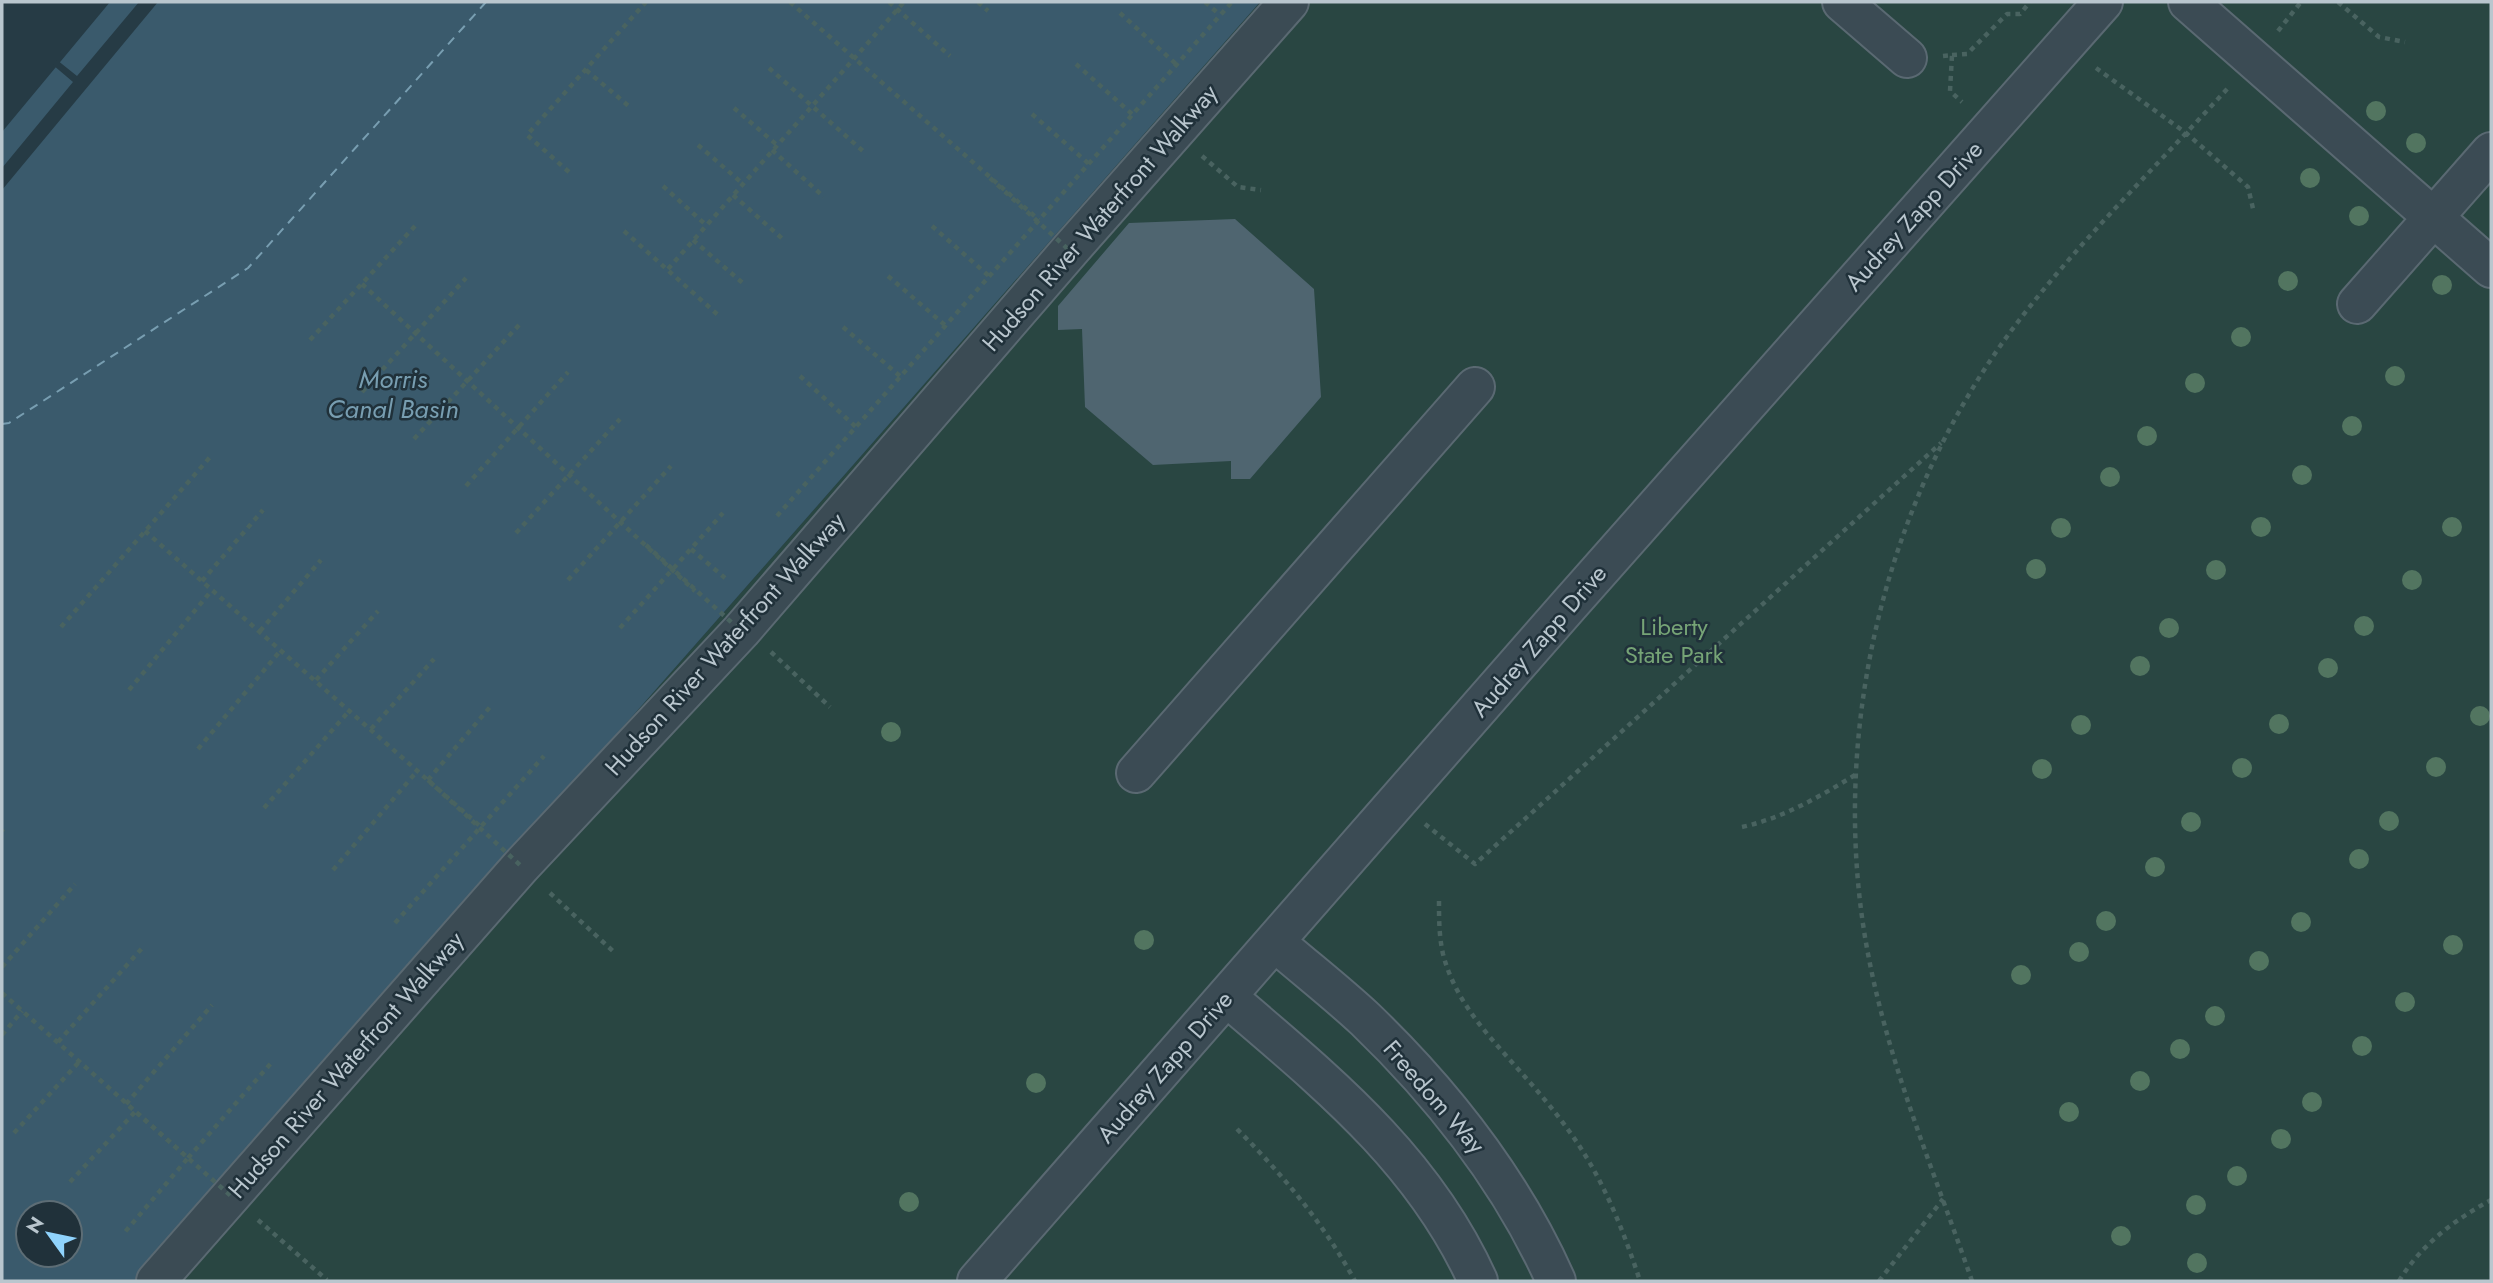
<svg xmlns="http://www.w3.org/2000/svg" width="2493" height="1283" viewBox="0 0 2493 1283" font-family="Jost,sans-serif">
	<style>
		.green { fill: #294642 }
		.water { fill: #3a5a6c; fill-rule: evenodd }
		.pier { fill: #263b45 }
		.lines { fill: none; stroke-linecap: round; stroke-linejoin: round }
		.ferry { stroke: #789eb1; stroke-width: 2; stroke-dasharray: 9 7; stroke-linecap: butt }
		.building { fill: #4f6570 }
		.minor-casing { stroke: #5a6972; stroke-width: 42 }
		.path { stroke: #496360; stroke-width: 4.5; stroke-dasharray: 5 5; stroke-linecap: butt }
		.minor { stroke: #3b4b54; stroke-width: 38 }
		.path-bridge { stroke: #496360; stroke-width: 4.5; stroke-dasharray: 5 5; stroke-linecap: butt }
		.tree { fill: #527560 }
		.labels { text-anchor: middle; stroke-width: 5; stroke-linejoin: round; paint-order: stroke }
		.street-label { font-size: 24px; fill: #b9c6ce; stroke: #20313a }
		.park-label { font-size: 24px; fill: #76a476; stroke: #20313a }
		.water-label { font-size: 26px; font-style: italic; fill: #789eb1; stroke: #20313a }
	</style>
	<rect width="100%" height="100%" fill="#263b45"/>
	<path class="green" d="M 1260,2 L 2491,2 L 2491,1281 L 136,1281 Z"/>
	<path class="water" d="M 110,2 L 1260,2 L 136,1281 L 2,1281 L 2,132 ZM 28,1213 L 70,1213 L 70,1255 L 28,1255 Z"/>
	<path class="pier" d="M 139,2 L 158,2 L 2,190 L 2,168 L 73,82 L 53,65 L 57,60 L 77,76 Z"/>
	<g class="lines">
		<path class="ferry" d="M 2,424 L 9,423 L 248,268 L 486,2"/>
	</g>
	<path class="building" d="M 1235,219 L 1314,289 L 1321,397 L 1250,479 L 1231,479 L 1231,461 L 1153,465 L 1085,407 L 1082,329 L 1058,330 L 1058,306 L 1129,223 Z"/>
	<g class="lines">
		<g class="minor-casing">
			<path id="minor" d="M 1842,2 L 1907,58
				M 2188,2 L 2491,268
				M 2357,304 L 2491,152
				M 1136,773 L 1475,387
				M 1275,942 C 1305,968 1336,992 1365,1019 C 1444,1095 1511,1180 1556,1281
				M 1227,997 C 1326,1082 1423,1159 1478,1281
				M 156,1281 L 521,866 L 741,631 L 1071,249 L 1289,2
				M 977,1281 L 1569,605 L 2103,2"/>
		</g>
		<path class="path" d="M 790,2 L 1039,220
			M 889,2 L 950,56
			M 978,2 L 988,11
			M 1205,2 L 1220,15
			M 2338,2 L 2379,37 L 2405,42
			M 1120,13 L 1177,65
			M 2278,31 L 2301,2
			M 1952,55 L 1967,54 L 2007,14 L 2020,14 L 2030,2
			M 1943,56 L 1952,55 L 1950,91 L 1962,102
			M 1076,64 L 1132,114
			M 769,68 L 864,152
			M 2096,68 L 2186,133 L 2248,187 L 2254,213
			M 586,70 L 631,108
			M 734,108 L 777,145
			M 1032,114 L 1089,164
			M 698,145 L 742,183
			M 772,150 L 824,197
			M 1202,156 L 1238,187 L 1261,190
			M 569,172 L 527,135 L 646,2
			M 663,186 L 706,225
			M 733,195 L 785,241
			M 932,226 L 990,277
			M 624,231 L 718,315
			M 693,240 L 745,285
			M 668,269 L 904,2
			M 888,276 L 946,326
			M 362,284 L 695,591
			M 843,327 L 901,377
			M 310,340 L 415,226
			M 800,376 L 856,427
			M 362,392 L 466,278
			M 414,439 L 519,325
			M 466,486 L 568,372
			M 777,516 L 1232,2
			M 145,531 L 481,827
			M 516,533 L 620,419
			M 691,549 L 725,578
			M 568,580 L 671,466
			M 202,581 L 263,510
			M 61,627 L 211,456
			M 620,628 L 723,513
			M 260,631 L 321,560
			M 771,652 L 830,707
			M 316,680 L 378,611
			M 129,690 L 212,590
			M 371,729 L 434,659
			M 198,749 L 281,650
			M 428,780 L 490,707
			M 264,808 L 350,710
			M 1425,824 L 1475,864 L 1941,443
			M 1742,827 C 1783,818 1819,797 1855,775
			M 2,831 L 3,829
			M 333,870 L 418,770
			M 550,893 L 615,953
			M 1439,901 C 1439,919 1439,936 1443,954 C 1455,1001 1487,1034 1518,1069 C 1536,1089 1554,1110 1569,1131 C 1602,1176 1623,1229 1640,1281
			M 395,923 L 544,756
			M 2,967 L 75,884
			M 2,993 L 188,1158 L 125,1232
			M 2,1035 L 22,1011
			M 58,1042 L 144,946
			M 126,1104 L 212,1005
			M 1237,1129 C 1283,1175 1324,1224 1355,1281
			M 14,1133 L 79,1062
			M 188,1158 L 272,1062
			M 70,1182 L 135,1112
			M 258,1220 L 327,1280
			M 1879,1281 L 1943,1199
			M 1972,1281 C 1936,1177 1892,1073 1870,964 C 1826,749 1880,508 2011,331 C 2076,244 2155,168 2228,88
			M 2399,1281 C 2421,1245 2454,1220 2491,1200"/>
		<use href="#minor" class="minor"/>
		<path class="path-bridge" d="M 990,178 L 1070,251
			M 646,545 L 741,631
			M 428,780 L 521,866
			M 129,1106 L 231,1196"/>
	</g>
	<g class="tree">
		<circle cx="2376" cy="111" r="10"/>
		<circle cx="2416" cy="143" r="10"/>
		<circle cx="2310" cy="178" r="10"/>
		<circle cx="2359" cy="216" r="10"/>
		<circle cx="2288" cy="281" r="10"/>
		<circle cx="2442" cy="285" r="10"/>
		<circle cx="2241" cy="337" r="10"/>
		<circle cx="2395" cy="376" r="10"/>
		<circle cx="2195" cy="383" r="10"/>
		<circle cx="2352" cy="426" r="10"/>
		<circle cx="2147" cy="436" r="10"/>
		<circle cx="2302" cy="475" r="10"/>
		<circle cx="2110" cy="477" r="10"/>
		<circle cx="2261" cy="527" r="10"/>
		<circle cx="2452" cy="527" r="10"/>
		<circle cx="2061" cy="528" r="10"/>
		<circle cx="2036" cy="569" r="10"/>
		<circle cx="2216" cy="570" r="10"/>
		<circle cx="2412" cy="580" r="10"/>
		<circle cx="2364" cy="626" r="10"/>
		<circle cx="2169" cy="628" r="10"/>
		<circle cx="2140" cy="666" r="10"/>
		<circle cx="2328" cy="668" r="10"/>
		<circle cx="2480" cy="716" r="10"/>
		<circle cx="2279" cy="724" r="10"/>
		<circle cx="2081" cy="725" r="10"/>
		<circle cx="891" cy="732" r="10"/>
		<circle cx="2436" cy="767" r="10"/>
		<circle cx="2242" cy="768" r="10"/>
		<circle cx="2042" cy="769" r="10"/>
		<circle cx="2389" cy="821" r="10"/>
		<circle cx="2191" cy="822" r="10"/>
		<circle cx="2359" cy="859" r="10"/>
		<circle cx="2155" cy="867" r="10"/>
		<circle cx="2106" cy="921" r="10"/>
		<circle cx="2301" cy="922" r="10"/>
		<circle cx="1144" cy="940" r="10"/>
		<circle cx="2453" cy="945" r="10"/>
		<circle cx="2079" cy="952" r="10"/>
		<circle cx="2259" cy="961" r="10"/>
		<circle cx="2021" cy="975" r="10"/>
		<circle cx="2405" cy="1002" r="10"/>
		<circle cx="2215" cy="1016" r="10"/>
		<circle cx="2362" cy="1046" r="10"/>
		<circle cx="2180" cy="1049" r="10"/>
		<circle cx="2140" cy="1081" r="10"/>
		<circle cx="1036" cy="1083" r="10"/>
		<circle cx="2312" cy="1102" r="10"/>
		<circle cx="2069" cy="1112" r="10"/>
		<circle cx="2281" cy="1139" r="10"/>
		<circle cx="2237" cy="1176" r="10"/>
		<circle cx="909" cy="1202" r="10"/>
		<circle cx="2196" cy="1205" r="10"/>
		<circle cx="2121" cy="1236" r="10"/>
		<circle cx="2197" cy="1263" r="10"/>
	</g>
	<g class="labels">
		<g class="street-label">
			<text transform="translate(1914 216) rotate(-48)" y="8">Audrey Zapp Drive</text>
			<text transform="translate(1100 218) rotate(-49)" y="8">Hudson River Waterfront Walkway</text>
			<text transform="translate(1539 641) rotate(-49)" y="8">Audrey Zapp Drive</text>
			<text transform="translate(725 644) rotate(-48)" y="8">Hudson River Waterfront Walkway</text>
			<text transform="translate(346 1065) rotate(-49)" y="8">Hudson River Waterfront Walkway</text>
			<text transform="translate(1165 1067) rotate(-49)" y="8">Audrey Zapp Drive</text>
			<text transform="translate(1434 1097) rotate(49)" y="8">Freedom Way</text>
		</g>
		<g class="park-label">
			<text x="1674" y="635">Liberty<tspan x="1674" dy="28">State Park</tspan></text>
		</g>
		<g class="water-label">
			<text x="393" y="388">Morris<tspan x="393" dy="30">Canal Basin</tspan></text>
		</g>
	</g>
	<rect width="2493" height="1283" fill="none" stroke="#b9c6ce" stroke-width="7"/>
	<g transform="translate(49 1234) rotate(303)"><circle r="33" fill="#20313a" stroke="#5d6d75" stroke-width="2"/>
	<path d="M0-5L12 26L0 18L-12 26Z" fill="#8fd3fc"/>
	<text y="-10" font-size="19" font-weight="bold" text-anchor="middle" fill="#b9c6ce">N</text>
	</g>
</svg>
